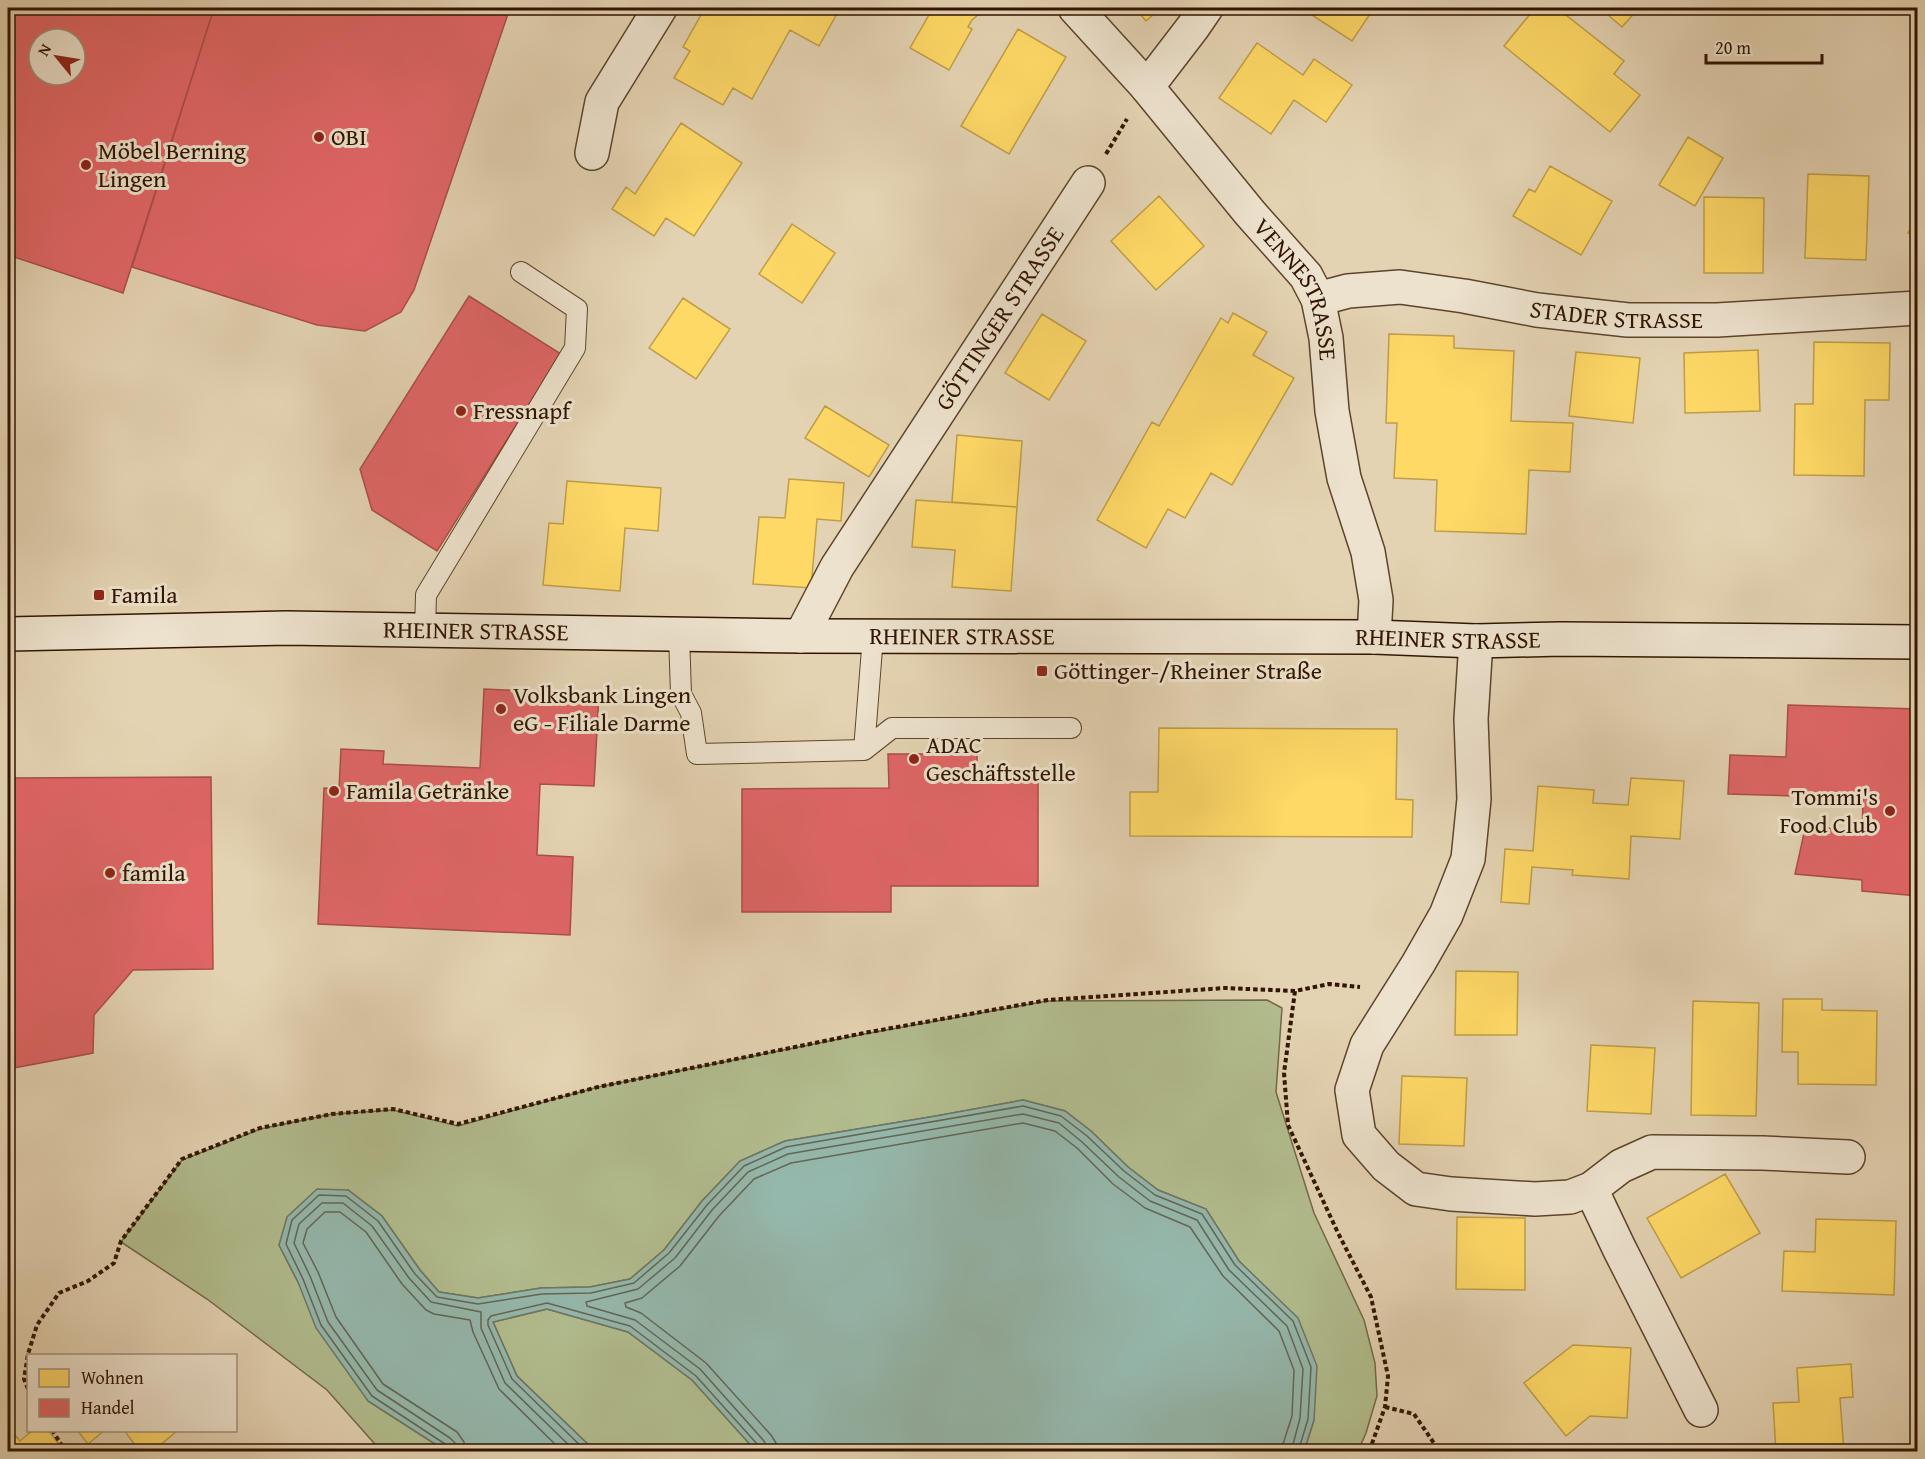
<svg xmlns="http://www.w3.org/2000/svg" width="1925" height="1459" viewBox="0 0 1925 1459" font-family="'Gentium Book Plus',serif">
	<style>
		.green { fill: #b2bd8e; stroke: #726947; stroke-width: 1.5 }
		.water { fill: #95b8ac; stroke: #6d7767; stroke-width: 1.5 }
		.homes { fill: #ffd966; stroke: #c19e47; stroke-width: 1.5 }
		.shops { fill: #e06666; stroke: #ac4e47; stroke-width: 1.5; fill-rule: evenodd }
		.lines { fill: none; stroke-linecap: round; stroke-linejoin: round }
		.shore { stroke: #636656; stroke-width: 1.5 }
		.lane-casing { stroke: #5e442c; stroke-width: 22 }
		.street-casing { stroke: #5e442c; stroke-width: 36 }
		.secondary-casing { stroke: #311500; stroke-width: 36 }
		.path { stroke: #311500; stroke-width: 4; stroke-dasharray: 4.5 3; stroke-linecap: butt }
		.lane { stroke: #ede2cd; stroke-width: 20 }
		.street { stroke: #ede2cd; stroke-width: 33 }
		.secondary { stroke: #ede2cd; stroke-width: 33 }
		.poi-dot { fill: #8f2418; stroke: #ede2cd; stroke-width: 2 }
		.labels { text-anchor: middle; stroke-width: 6; stroke-linejoin: round; paint-order: stroke }
		.poi-label { font-size: 24px; fill: #311500; stroke: #ede2cd; text-anchor: start }
		.street-label { font-size: 24px; fill: #311500; stroke: #ede2cd }
	</style>
	<rect width="100%" height="100%" fill="#e4d3b2"/>
	<filter id="stains"><feTurbulence type="fractalNoise" baseFrequency=".00333" numOctaves="4"/><feColorMatrix values="0 0 0 0 .2 0 0 0 0 .09 0 0 0 0 .02 0 0 0 .5 -.17"/></filter>
	<radialGradient id="worn" r=".72"><stop offset=".6" stop-color="#630" stop-opacity="0"/><stop offset="1" stop-color="#630" stop-opacity=".3"/></radialGradient>
	<path class="green" d="M 1267,1000 L 1282,1008 L 1276,1092 L 1314,1213 L 1364,1320 L 1375,1363 L 1377,1396 L 1366,1433 L 1358,1451 L 1304,1451 L 1314,1420 L 1266,1288 L 1239,1261 L 1206,1209 L 1158,1190 L 1128,1167 L 1091,1131 L 1065,1111 L 1023,1100 L 936,1116 L 785,1141 L 740,1161 L 702,1201 L 664,1250 L 630,1279 L 590,1287 L 541,1288 L 478,1298 L 439,1292 L 420,1270 L 382,1216 L 348,1190 L 279,1245 L 298,1282 L 368,1401 L 446,1451 L 381,1451 L 327,1390 L 207,1299 L 121,1242 L 182,1160 L 260,1129 L 332,1114 L 393,1110 L 458,1126 L 598,1087 L 864,1034 L 1047,1001 Z
		M 547,1309 L 628,1332 L 692,1380 L 756,1451 L 595,1451 L 517,1376 L 493,1322 Z"/>
	<path class="water" d="M 1023,1100 L 1065,1111 L 1091,1131 L 1128,1167 L 1158,1190 L 1206,1209 L 1239,1261 L 1298,1318 L 1317,1366 L 1314,1420 L 1304,1451 L 756,1451 L 692,1380 L 628,1332 L 547,1309 L 493,1322 L 517,1376 L 595,1451 L 446,1451 L 368,1401 L 316,1328 L 298,1282 L 279,1245 L 287,1217 L 317,1189 L 348,1190 L 382,1216 L 420,1270 L 439,1292 L 478,1298 L 541,1288 L 590,1287 L 630,1279 L 664,1250 L 702,1201 L 740,1161 L 785,1141 L 936,1116 Z"/>
	<path class="homes" d="M 705,8 L 840,8 L 819,46 L 790,30 L 752,99 L 733,88 L 723,105 L 674,78 L 690,51 L 683,47 Z
		M 933,8 L 986,8 L 972,20 L 968,27 L 972,29 L 949,70 L 910,48 Z
		M 1135,8 L 1161,8 L 1146,21 Z
		M 1301,8 L 1374,8 L 1352,41 Z
		M 1535,8 L 1557,8 L 1624,61 L 1614,74 L 1640,95 L 1610,132 L 1504,46 Z
		M 1600,8 L 1639,8 L 1622,27 Z
		M 1018,29 L 1066,57 L 1009,154 L 961,126 Z
		M 1257,43 L 1303,75 L 1314,59 L 1352,85 L 1326,122 L 1294,100 L 1271,134 L 1219,98 Z
		M 681,123 L 742,163 L 694,236 L 666,218 L 654,236 L 612,209 L 626,187 L 635,194 Z
		M 1688,137 L 1723,158 L 1695,206 L 1659,185 Z
		M 1550,166 L 1612,201 L 1581,255 L 1513,216 L 1529,189 L 1535,192 Z
		M 1808,174 L 1869,176 L 1866,260 L 1805,258 Z
		M 1159,196 L 1204,246 L 1156,290 L 1111,241 Z
		M 1704,197 L 1764,198 L 1763,273 L 1704,273 Z
		M 1918,213 L 1918,237 L 1908,233 Z
		M 792,224 L 835,253 L 802,303 L 759,274 Z
		M 683,298 L 730,329 L 696,379 L 649,348 Z
		M 1233,313 L 1267,332 L 1253,355 L 1294,378 L 1232,485 L 1211,473 L 1185,518 L 1168,509 L 1146,548 L 1097,520 L 1152,422 L 1159,426 L 1221,318 L 1228,323 Z
		M 1042,314 L 1086,341 L 1049,400 L 1005,373 Z
		M 1389,334 L 1454,336 L 1454,348 L 1514,351 L 1511,421 L 1573,423 L 1570,472 L 1529,470 L 1526,534 L 1435,531 L 1437,480 L 1394,478 L 1397,423 L 1386,423 Z
		M 1814,342 L 1890,343 L 1889,400 L 1865,400 L 1864,476 L 1794,475 L 1795,404 L 1813,404 Z
		M 1758,350 L 1760,411 L 1685,413 L 1684,353 Z
		M 1576,352 L 1640,358 L 1633,423 L 1569,416 Z
		M 825,406 L 889,445 L 869,477 L 805,438 Z
		M 957,435 L 1022,441 L 1017,507 L 952,502 Z
		M 789,479 L 844,483 L 841,521 L 817,519 L 811,588 L 753,584 L 759,517 L 785,518 Z
		M 567,481 L 661,488 L 658,531 L 625,528 L 620,591 L 543,585 L 549,523 L 563,524 Z
		M 916,500 L 1017,507 L 1011,591 L 952,587 L 955,550 L 912,547 Z
		M 1159,728 L 1397,729 L 1396,799 L 1413,800 L 1412,837 L 1130,836 L 1130,792 L 1158,792 Z
		M 1631,778 L 1684,781 L 1680,839 L 1631,836 L 1629,879 L 1572,875 L 1573,870 L 1532,867 L 1529,904 L 1501,902 L 1505,849 L 1533,851 L 1538,786 L 1594,790 L 1593,803 L 1628,805 Z
		M 1456,971 L 1518,972 L 1517,1035 L 1455,1035 Z
		M 1783,999 L 1822,999 L 1822,1010 L 1877,1011 L 1876,1085 L 1798,1084 L 1798,1052 L 1782,1052 Z
		M 1693,1001 L 1759,1003 L 1756,1116 L 1691,1115 Z
		M 1591,1045 L 1655,1048 L 1651,1114 L 1587,1111 Z
		M 1402,1076 L 1467,1078 L 1464,1146 L 1399,1144 Z
		M 1725,1174 L 1760,1233 L 1681,1278 L 1647,1218 Z
		M 1457,1217 L 1525,1218 L 1525,1290 L 1456,1289 Z
		M 1816,1219 L 1896,1221 L 1894,1295 L 1782,1291 L 1784,1251 L 1815,1252 Z
		M 1573,1345 L 1631,1348 L 1627,1418 L 1590,1416 L 1566,1436 L 1524,1383 Z
		M 1851,1364 L 1853,1397 L 1840,1398 L 1844,1452 L 1776,1452 L 1773,1403 L 1799,1402 L 1797,1368 Z
		M 33,1430 L 48,1430 L 65,1452 L 8,1452 L 8,1443 L 16,1436 L 20,1441 Z
		M 77,1430 L 105,1430 L 88,1444 Z
		M 124,1430 L 178,1430 L 152,1452 L 140,1452 Z"/>
	<path class="shops" d="M 8,8 L 214,8 L 123,293 L 8,255 ZM 39,39 L 75,39 L 75,75 L 39,75 Z
		M 214,8 L 510,8 L 414,290 L 401,312 L 365,331 L 317,325 L 132,267 Z
		M 469,296 L 561,354 L 437,551 L 372,510 L 360,469 Z
		M 484,689 L 599,694 L 594,786 L 540,784 L 537,855 L 573,857 L 570,935 L 318,924 L 324,788 L 339,789 L 341,749 L 384,751 L 383,764 L 480,768 Z
		M 1788,705 L 1918,709 L 1918,896 L 1862,891 L 1862,880 L 1795,874 L 1806,824 L 1862,834 L 1863,798 L 1728,794 L 1730,755 L 1786,757 Z
		M 888,754 L 977,754 L 977,781 L 1038,781 L 1038,886 L 891,886 L 891,912 L 742,912 L 742,789 L 889,788 Z
		M 211,777 L 213,969 L 133,970 L 94,1015 L 93,1053 L 8,1069 L 8,778 Z"/>
	<g class="lines">
		<path class="shore" d="M 448,1452 L 445,1444 L 372,1396 L 321,1325 L 303,1279 L 286,1244 L 292,1220 L 319,1195 L 346,1196 L 378,1221 L 415,1274 L 437,1297 L 478,1304 L 542,1294 L 591,1293 L 634,1283 L 669,1253 L 707,1205 L 744,1166 L 786,1147 L 1023,1106 L 1061,1116 L 1087,1136 L 1124,1171 L 1155,1195 L 1202,1214 L 1235,1265 L 1293,1321 L 1311,1367 L 1308,1419 L 1298,1452
			M 456,1452 L 455,1443 L 450,1438 L 377,1390 L 328,1322 L 310,1276 L 294,1243 L 299,1224 L 322,1203 L 343,1203 L 372,1226 L 409,1278 L 431,1302 L 481,1312 L 481,1328 L 505,1383 L 576,1452
			M 465,1452 L 464,1442 L 457,1432 L 383,1384 L 336,1317 L 318,1272 L 303,1243 L 307,1229 L 325,1212 L 340,1212 L 366,1232 L 402,1284 L 426,1310 L 434,1314 L 470,1320 L 473,1332 L 499,1389 L 563,1452
			M 587,1452 L 512,1379 L 488,1325 L 488,1320 L 491,1316 L 547,1303 L 630,1326 L 696,1376 L 758,1445 L 760,1452
			M 768,1452 L 764,1441 L 700,1369 L 635,1320 L 587,1306 L 586,1302 L 638,1289 L 675,1258 L 712,1210 L 748,1172 L 788,1154 L 1023,1114 L 1059,1123 L 1082,1142 L 1119,1177 L 1150,1201 L 1197,1220 L 1229,1270 L 1287,1326 L 1303,1369 L 1300,1418 L 1291,1452
			M 777,1452 L 776,1443 L 771,1435 L 706,1363 L 641,1313 L 626,1307 L 625,1303 L 642,1298 L 680,1266 L 719,1216 L 754,1179 L 791,1163 L 1023,1123 L 1055,1131 L 1077,1148 L 1113,1184 L 1145,1208 L 1190,1227 L 1223,1276 L 1279,1331 L 1294,1370 L 1292,1416 L 1283,1444 L 1282,1452"/>
		<g class="lane-casing">
			<path id="lane" d="M 425,631 L 426,595 L 575,348 L 577,309 L 521,272
				M 679,634 L 681,694 L 691,713 L 697,754 L 864,750 L 892,728 L 1071,728
				M 864,750 L 873,636"/>
		</g>
		<g class="street-casing">
			<g id="street">
				<path id="s1" d="M 1075,8 L 1147,87 L 1250,213 L 1306,276 L 1318,299 L 1326,338 L 1332,411 L 1344,478 L 1368,552 L 1376,600 L 1374,637"/>
				<path d="M 1147,87 L 1193,27 L 1206,8"/>
				<path d="M 592,153 L 602,102 L 660,8"/>
				<path id="s2" d="M 1318,299 L 1348,291 L 1400,287 L 1464,296 L 1537,310 L 1628,320 L 1717,320 L 1918,308"/>
				<path id="s3" d="M 801,636 L 837,567 L 1088,183"/>
				<path d="M 1476,641 L 1471,719 L 1474,799 L 1468,859 L 1446,915 L 1418,964 L 1367,1045 L 1352,1090 L 1359,1135 L 1386,1166 L 1416,1189 L 1451,1194 L 1535,1199 L 1570,1197 L 1591,1189 L 1621,1166 L 1652,1152 L 1762,1153 L 1848,1157"/>
				<path d="M 1591,1189 L 1619,1248 L 1701,1410"/>
			</g>
		</g>
		<g class="secondary-casing">
			<g id="secondary">
				<path id="s4" d="M 8,634 L 286,628 L 801,636 L 1374,637 L 1476,641 L 1561,639 L 1918,642"/>
			</g>
		</g>
		<path class="path" d="M 1106,154 L 1127,119
			M 1295,991 L 1284,1073 L 1288,1125 L 1338,1233 L 1371,1297 L 1388,1376 L 1385,1407 L 1369,1452
			M 28,1389 L 24,1379 L 28,1354 L 37,1325 L 59,1293 L 88,1281 L 114,1263 L 121,1241 L 182,1159 L 260,1128 L 332,1114 L 393,1109 L 458,1124 L 598,1087 L 864,1033 L 1048,1000 L 1225,988 L 1295,991 L 1329,984 L 1360,987
			M 1385,1407 L 1414,1414 L 1440,1452
			M 52,1430 L 66,1452"/>
		<use href="#lane" class="lane"/>
		<use href="#street" class="street"/>
		<use href="#secondary" class="secondary"/>
	</g>
	<g class="poi-dot">
		<circle cx="319" cy="137" r="6"/>
		<circle cx="86" cy="165" r="6"/>
		<circle cx="461" cy="411" r="6"/>
		<rect x="93" y="589" width="12" height="12" rx="3"/>
		<rect x="1036" y="665" width="12" height="12" rx="3"/>
		<circle cx="501" cy="709" r="6"/>
		<circle cx="914" cy="759" r="6"/>
		<circle cx="334" cy="791" r="6"/>
		<circle cx="1890" cy="811" r="6"/>
		<circle cx="110" cy="873" r="6"/>
	</g>
	<g class="labels">
		<g class="poi-label">
			<text x="331" y="145">OBI</text>
			<text x="98" y="159">Möbel Berning<tspan x="98" dy="28">Lingen</tspan></text>
			<text x="473" y="419">Fressnapf</text>
			<text x="111" y="603">Famila</text>
			<text x="1054" y="679">Göttinger-/Rheiner Straße</text>
			<text x="513" y="703">Volksbank Lingen<tspan x="513" dy="28">eG - Filiale Darme</tspan></text>
			<text x="926" y="753">ADAC<tspan x="926" dy="28">Geschäftsstelle</tspan></text>
			<text x="346" y="799">Famila Getränke</text>
			<text x="1878" y="805" text-anchor="end">Tommi's<tspan x="1878" dy="28">Food Club</tspan></text>
			<text x="122" y="881">famila</text>
		</g>
		<g class="street-label">
			<text dy="8" stroke="none"><textPath href="#s1" startOffset="362">VENNESTRASSE</textPath></text>
			<text dy="8" stroke="none"><textPath href="#s2" startOffset="302">STADER STRASSE</textPath></text>
			<text dy="8" stroke="none"><textPath href="#s3" startOffset="375">GÖTTINGER STRASSE</textPath></text>
			<text dy="8" stroke="none"><textPath href="#s4" startOffset="468">RHEINER STRASSE</textPath></text>
			<text dy="8" stroke="none"><textPath href="#s4" startOffset="954">RHEINER STRASSE</textPath></text>
			<text dy="8" stroke="none"><textPath href="#s4" startOffset="1440">RHEINER STRASSE</textPath></text>
		</g>
	</g>
	<rect width="1925" height="1459" fill="none" stroke="#e4d3b2" stroke-width="30"/>
	<rect x="9" y="9" width="1907" height="1441" fill="none" stroke="#311500" stroke-width="3"/>
	<rect x="15" y="15" width="1895" height="1429" fill="none" stroke="#311500" stroke-width="1.5"/>
	<rect x="27" y="1354" width="210" height="78" fill="#ede2cd" stroke="#a2907b" stroke-width="1.5"/>
	<rect x="39" y="1369" width="30" height="18" fill="#ffd966" stroke="#a2907b" stroke-width="1.5"/>
	<text x="81" y="1384" font-size="18" fill="#311500">Wohnen</text>
	<rect x="39" y="1399" width="30" height="18" fill="#e06666" stroke="#a2907b" stroke-width="1.5"/>
	<text x="81" y="1414" font-size="18" fill="#311500">Handel</text>
	<g transform="translate(57 57) rotate(300)"><circle r="28" fill="#ede2cd" stroke="#a2907b" stroke-width="1.5"/>
	<path d="M0-4.5L10 22L0 15L-10 22Z" fill="#8f2418"/>
	<text y="-9" font-size="16" font-weight="bold" text-anchor="middle" fill="#311500">N</text>
	</g>
	<path d="M1706 54v9h116v-9" fill="none" stroke="#311500" stroke-width="3"/>
	<text x="1715" y="54" font-size="18" fill="#311500" stroke="#ede2cd" stroke-width="4.5" paint-order="stroke">20 m</text>
	<rect width="100%" height="100%" filter="url(#stains)"/>
	<rect width="100%" height="100%" fill="url(#worn)"/>
</svg>
